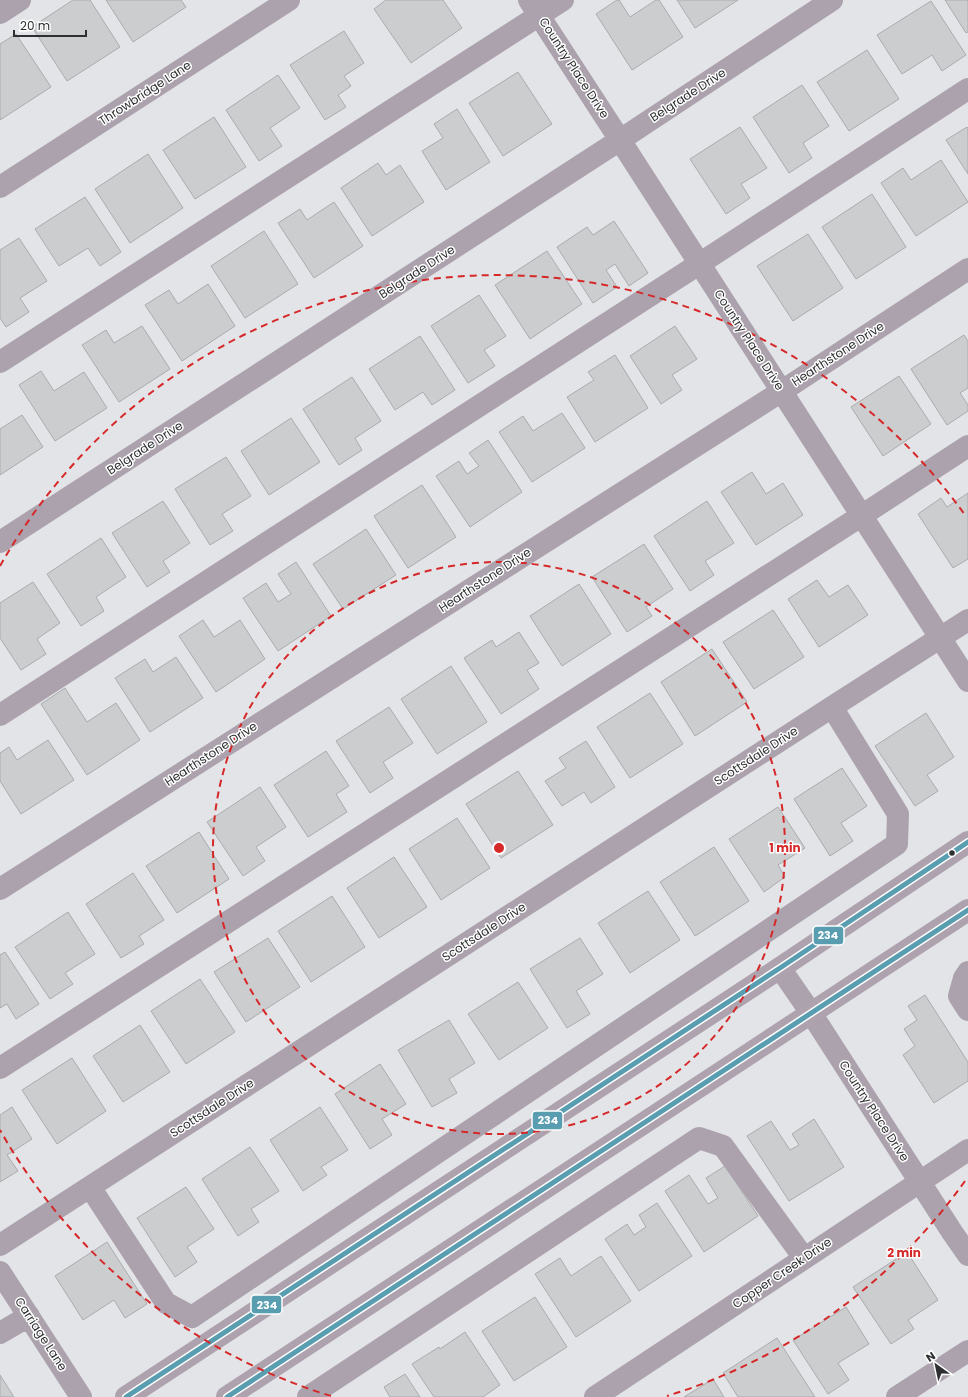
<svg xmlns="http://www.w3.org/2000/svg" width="968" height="1397" viewBox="0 0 968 1397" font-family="Poppins,sans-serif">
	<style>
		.building { fill: #cccdcf; stroke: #aaabad }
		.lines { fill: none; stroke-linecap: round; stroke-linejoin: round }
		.minor { stroke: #aca2ad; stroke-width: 22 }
		.major { stroke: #ada2ae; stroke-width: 22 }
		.bus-1-casing { stroke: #fff; stroke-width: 8 }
		.bus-1 { stroke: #599db0; stroke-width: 5 }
		.ring { fill: none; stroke: #d62828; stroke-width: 2; stroke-dasharray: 7 5 }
		.bus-dot { fill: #2e2f31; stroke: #fff; stroke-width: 1.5 }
		.labels { text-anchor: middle; stroke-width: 3; stroke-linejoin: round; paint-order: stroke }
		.street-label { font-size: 12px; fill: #2e2f31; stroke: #fff }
		.centre { fill: #d62828; stroke: #fff; stroke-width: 2 }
		.ring-label { font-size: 12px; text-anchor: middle; font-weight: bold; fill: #d62828; stroke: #fff; stroke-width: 3; stroke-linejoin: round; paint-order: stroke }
		.line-badge { stroke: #fff; stroke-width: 1.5 }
		.badge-label { font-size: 11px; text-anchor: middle; font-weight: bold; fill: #fff }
	</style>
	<rect width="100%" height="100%" fill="#e3e4e7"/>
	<path class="building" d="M 73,0 L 90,0 L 120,47 L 67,81 L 32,27 Z
		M 106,0 L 181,0 L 186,7 L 133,42 Z
		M 386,0 L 443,0 L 462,28 L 411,63 L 374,9 Z
		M 617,0 L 619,0 L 630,17 L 656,0 L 659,0 L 683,37 L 632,70 L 596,14 Z
		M 677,0 L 738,0 L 695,28 Z
		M 945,0 L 968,0 L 968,32 L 966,33 Z
		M 931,1 L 966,55 L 942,71 L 932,55 L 902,74 L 877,35 Z
		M 344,31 L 364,63 L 344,76 L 351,86 L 338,95 L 346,107 L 325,120 L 290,65 Z
		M 16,34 L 51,87 L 0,120 L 0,44 Z
		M 867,50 L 899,99 L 849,131 L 817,82 Z
		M 518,72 L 552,124 L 503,156 L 469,103 Z
		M 278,75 L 300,108 L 270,128 L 282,146 L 259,161 L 226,110 Z
		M 802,85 L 829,126 L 803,143 L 812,158 L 789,173 L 753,117 Z
		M 457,109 L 490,162 L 446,190 L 422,151 L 443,138 L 434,124 Z
		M 214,117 L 246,167 L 195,199 L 163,150 Z
		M 740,127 L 767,168 L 741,184 L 750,198 L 726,214 L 690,159 Z
		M 967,127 L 968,128 L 968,174 L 946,140 Z
		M 148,154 L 183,208 L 130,243 L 95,189 Z
		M 941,160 L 968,202 L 916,236 L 881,183 L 903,168 L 911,180 Z
		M 378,163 L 386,175 L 400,165 L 424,202 L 372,236 L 341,188 Z
		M 872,194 L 906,247 L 856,279 L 822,227 Z
		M 85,197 L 121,252 L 100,266 L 88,248 L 59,266 L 35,229 Z
		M 334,202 L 363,246 L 314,278 L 278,223 L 300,209 L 307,220 Z
		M 614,221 L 648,273 L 629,286 L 615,264 L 606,270 L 617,287 L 593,303 L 557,247 L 587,227 L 593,235 Z
		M 264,231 L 298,284 L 245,318 L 211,266 Z
		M 808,234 L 843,288 L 793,321 L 757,266 Z
		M 19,238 L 47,281 L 20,298 L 29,312 L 6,327 L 0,318 L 0,250 Z
		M 547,251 L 582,304 L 530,339 L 495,285 Z
		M 208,284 L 235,326 L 182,361 L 145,305 L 169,290 L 178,304 Z
		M 479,295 L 506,336 L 484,350 L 495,366 L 468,383 L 431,326 Z
		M 142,326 L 170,369 L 119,402 L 82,345 L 106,330 L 114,343 Z
		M 675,326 L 697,359 L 672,375 L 682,390 L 661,404 L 630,356 Z
		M 964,335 L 968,341 L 968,388 L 960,393 L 968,405 L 968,411 L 947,425 L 911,369 Z
		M 420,336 L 455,390 L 432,405 L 423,392 L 395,410 L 369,369 Z
		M 615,355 L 648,408 L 595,442 L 567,397 L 594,380 L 588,372 Z
		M 41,371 L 54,391 L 84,372 L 107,408 L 55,441 L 19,385 Z
		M 899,376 L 931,424 L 883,456 L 851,407 Z
		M 352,377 L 381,421 L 355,438 L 362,450 L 339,465 L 303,409 Z
		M 562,413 L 585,448 L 532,482 L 499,432 L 523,416 L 533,431 Z
		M 22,415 L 43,447 L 0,475 L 0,429 Z
		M 291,418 L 320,462 L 269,495 L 241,451 Z
		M 488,440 L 522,492 L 470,527 L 436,476 L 459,461 L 467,474 L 479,466 L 469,453 Z
		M 226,457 L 251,496 L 222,514 L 233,531 L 210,545 L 175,489 Z
		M 752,472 L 766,494 L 783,483 L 803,515 L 756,545 L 721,492 Z
		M 422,485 L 456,537 L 408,568 L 374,516 Z
		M 968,493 L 968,559 L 953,568 L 918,514 L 941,498 L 947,507 Z
		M 163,501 L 190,543 L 163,561 L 170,572 L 147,587 L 112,533 Z
		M 707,501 L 734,543 L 705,561 L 714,575 L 690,591 L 654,536 Z
		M 366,529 L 396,575 L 343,609 L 313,564 Z
		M 101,538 L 126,577 L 96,597 L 104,611 L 81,626 L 47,574 Z
		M 644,544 L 673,589 L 646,607 L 652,616 L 627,632 L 592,577 Z
		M 296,562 L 331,616 L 278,651 L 243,598 L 266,583 L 278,602 L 291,594 L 278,574 Z
		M 817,580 L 829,597 L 848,585 L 868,615 L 819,647 L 788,599 Z
		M 33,582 L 60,623 L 37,639 L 46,654 L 21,670 L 0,638 L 0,603 Z
		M 579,584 L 611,634 L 562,666 L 530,616 Z
		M 773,610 L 804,657 L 754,689 L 723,642 Z
		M 203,620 L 214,637 L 240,620 L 265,659 L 216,692 L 179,636 Z
		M 519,632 L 539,663 L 527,670 L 539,689 L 501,714 L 464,658 L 492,640 L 496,647 Z
		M 712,649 L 747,702 L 695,736 L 661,682 Z
		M 176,657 L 203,698 L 150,732 L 115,678 L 145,659 L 153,672 Z
		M 451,666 L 487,722 L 437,754 L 401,699 Z
		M 65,688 L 87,722 L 116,703 L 140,740 L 87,775 L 41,704 Z
		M 650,693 L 683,744 L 630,778 L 597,727 Z
		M 389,707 L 413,743 L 383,762 L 393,778 L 370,793 L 336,741 Z
		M 926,713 L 954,757 L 927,775 L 938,791 L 915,806 L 875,746 Z
		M 48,740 L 74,780 L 21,814 L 0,781 L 0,753 L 9,747 L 17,760 Z
		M 586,741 L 615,787 L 591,803 L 584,792 L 562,806 L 545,781 L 566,768 L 559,758 Z
		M 326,751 L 349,786 L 336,794 L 347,812 L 308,837 L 274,785 Z
		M 842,768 L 867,806 L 841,823 L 853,841 L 830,856 L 794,799 Z
		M 518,771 L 553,825 L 501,858 L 466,804 Z
		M 260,787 L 286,827 L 256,847 L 265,861 L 243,876 L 207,822 Z
		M 778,807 L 805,848 L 778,865 L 785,877 L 764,892 L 729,839 Z
		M 457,818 L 490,868 L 441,900 L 409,849 Z
		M 199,832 L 229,879 L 177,913 L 146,866 Z
		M 714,847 L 749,901 L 695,936 L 660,882 Z
		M 394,857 L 427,907 L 379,938 L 347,888 Z
		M 133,873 L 164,920 L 139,936 L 144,944 L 121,958 L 86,904 Z
		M 648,891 L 680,940 L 630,973 L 598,923 Z
		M 332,896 L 365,947 L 311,982 L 278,931 Z
		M 68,912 L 95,954 L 65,973 L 73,984 L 50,999 L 15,947 Z
		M 268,938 L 300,987 L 246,1022 L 214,972 Z
		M 580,938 L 603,974 L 576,991 L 590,1014 L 567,1028 L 530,969 Z
		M 5,952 L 39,1004 L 16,1019 L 7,1004 L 0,1008 L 0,955 Z
		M 200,979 L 235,1032 L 186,1064 L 151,1011 Z
		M 518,982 L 548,1028 L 499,1060 L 468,1014 Z
		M 925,995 L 968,1062 L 968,1081 L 934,1103 L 903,1055 L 915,1046 L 904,1029 L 917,1020 L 908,1006 Z
		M 449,1020 L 475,1063 L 449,1079 L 457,1093 L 432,1107 L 398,1050 Z
		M 140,1025 L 170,1072 L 123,1102 L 93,1056 Z
		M 72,1058 L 106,1111 L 57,1144 L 22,1090 Z
		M 380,1064 L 406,1104 L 382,1119 L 392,1135 L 370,1149 L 335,1094 Z
		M 12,1107 L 32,1139 L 7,1155 L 18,1171 L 0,1182 L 0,1115 Z
		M 320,1107 L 348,1150 L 321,1167 L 327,1175 L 303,1191 L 270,1140 Z
		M 814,1119 L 844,1167 L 789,1201 L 747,1136 L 771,1121 L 790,1150 L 799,1145 L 792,1134 Z
		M 250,1147 L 279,1191 L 251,1209 L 259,1222 L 238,1236 L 202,1179 Z
		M 725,1166 L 758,1216 L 704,1252 L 665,1191 L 689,1175 L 708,1204 L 718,1198 L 706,1178 Z
		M 186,1187 L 214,1229 L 187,1247 L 197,1262 L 175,1277 L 137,1218 Z
		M 657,1203 L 692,1256 L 639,1291 L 605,1239 L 627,1224 L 634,1235 L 646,1227 L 639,1215 Z
		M 107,1242 L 147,1304 L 125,1318 L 114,1300 L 83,1320 L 55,1276 Z
		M 907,1252 L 938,1300 L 908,1320 L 914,1329 L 891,1344 L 853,1287 Z
		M 601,1256 L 631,1301 L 576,1337 L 535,1274 L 560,1258 L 571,1276 Z
		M 535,1297 L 567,1347 L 514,1381 L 482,1331 Z
		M 846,1307 L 869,1344 L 838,1363 L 849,1380 L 828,1394 L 793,1340 Z
		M 465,1332 L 500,1385 L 483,1397 L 434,1397 L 412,1364 L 439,1347 L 440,1349 Z
		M 777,1338 L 815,1397 L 738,1397 L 723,1373 Z
		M 405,1374 L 420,1397 L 390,1397 L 384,1387 Z
		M 0,1375 L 14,1397 L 0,1397 Z
		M 713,1379 L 724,1397 L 684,1397 Z"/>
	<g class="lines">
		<path class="minor" d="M 529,0 L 620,140 L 968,681
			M 0,13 L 20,0
			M 0,187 L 289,0
			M 0,362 L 563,0
			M 0,542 L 620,140 L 832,0
			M 0,715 L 699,264 L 968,89
			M 0,889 L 782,391 L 968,269
			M 780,968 L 811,1013 L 952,1232 L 968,1255
			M 968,972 L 964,978 L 959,996 L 968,1010
			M 0,1068 L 861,516 L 968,446
			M 90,1187 L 166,1303 L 192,1317 L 897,844 L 898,814 L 832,707
			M 0,1245 L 832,707 L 968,620
			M 0,1272 L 81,1397
			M 0,1333 L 29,1316
			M 308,1397 L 699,1138 L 723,1146 L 804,1258
			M 595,1397 L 968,1150
			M 897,1397 L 968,1351"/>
		<path class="major" d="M 126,1397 L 780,968 L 968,842
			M 227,1397 L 968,910"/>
		<g class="bus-1-casing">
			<path id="bus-1" d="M 126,1397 L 780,968 L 968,842
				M 227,1397 L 968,910"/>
		</g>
		<use href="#bus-1" class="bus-1"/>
	</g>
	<g class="ring">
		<circle cx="499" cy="848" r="286"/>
		<path d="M965 1181A573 573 0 0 1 667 1396M331 1396A573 573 0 0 1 0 1130M0 566A573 573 0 0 1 965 515"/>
	</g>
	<circle class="bus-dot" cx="952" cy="853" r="3.5"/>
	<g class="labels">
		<g class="street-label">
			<text transform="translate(574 68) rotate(57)" y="4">Country Place Drive</text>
			<text transform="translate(145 93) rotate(-33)" y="4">Throwbridge Lane</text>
			<text transform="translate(688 95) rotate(-33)" y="4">Belgrade Drive</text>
			<text transform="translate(417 272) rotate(-33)" y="4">Belgrade Drive</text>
			<text transform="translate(749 340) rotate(57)" y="4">Country Place Drive</text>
			<text transform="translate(838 354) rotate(-33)" y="4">Hearthstone Drive</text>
			<text transform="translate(145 448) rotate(-33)" y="4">Belgrade Drive</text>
			<text transform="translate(485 580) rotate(-33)" y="4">Hearthstone Drive</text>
			<text transform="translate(211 754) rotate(-33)" y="4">Hearthstone Drive</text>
			<text transform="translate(756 756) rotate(-33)" y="4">Scottsdale Drive</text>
			<text transform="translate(484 932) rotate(-33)" y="4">Scottsdale Drive</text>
			<text transform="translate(212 1108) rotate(-33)" y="4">Scottsdale Drive</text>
			<text transform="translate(874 1111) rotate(57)" y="4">Country Place Drive</text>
			<text transform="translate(782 1273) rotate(-34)" y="4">Copper Creek Drive</text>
			<text transform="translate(41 1334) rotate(57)" y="4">Carriage Lane</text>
		</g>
	</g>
	<circle cx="499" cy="848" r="6" class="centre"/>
	<g class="ring-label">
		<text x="785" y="852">1 min</text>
		<text x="904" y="1257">2 min</text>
	</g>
	<g class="line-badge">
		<rect x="813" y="926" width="31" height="19" rx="4" fill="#599db0"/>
		<rect x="532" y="1111" width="31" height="19" rx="4" fill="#599db0"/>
		<rect x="251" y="1295" width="31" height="19" rx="4" fill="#599db0"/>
	</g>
	<g class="badge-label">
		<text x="828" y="939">234</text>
		<text x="548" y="1124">234</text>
		<text x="267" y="1309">234</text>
	</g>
	<g transform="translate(936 1365) rotate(327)" stroke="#ffffff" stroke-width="3" paint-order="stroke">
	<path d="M0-3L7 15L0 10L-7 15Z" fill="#2e2f31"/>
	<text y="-6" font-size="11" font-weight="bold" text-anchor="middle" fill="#2e2f31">N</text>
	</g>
	<path d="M14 30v6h72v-6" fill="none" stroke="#2e2f31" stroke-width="2"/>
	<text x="20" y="30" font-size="12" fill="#2e2f31" stroke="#ffffff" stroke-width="3" paint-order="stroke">20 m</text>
</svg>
